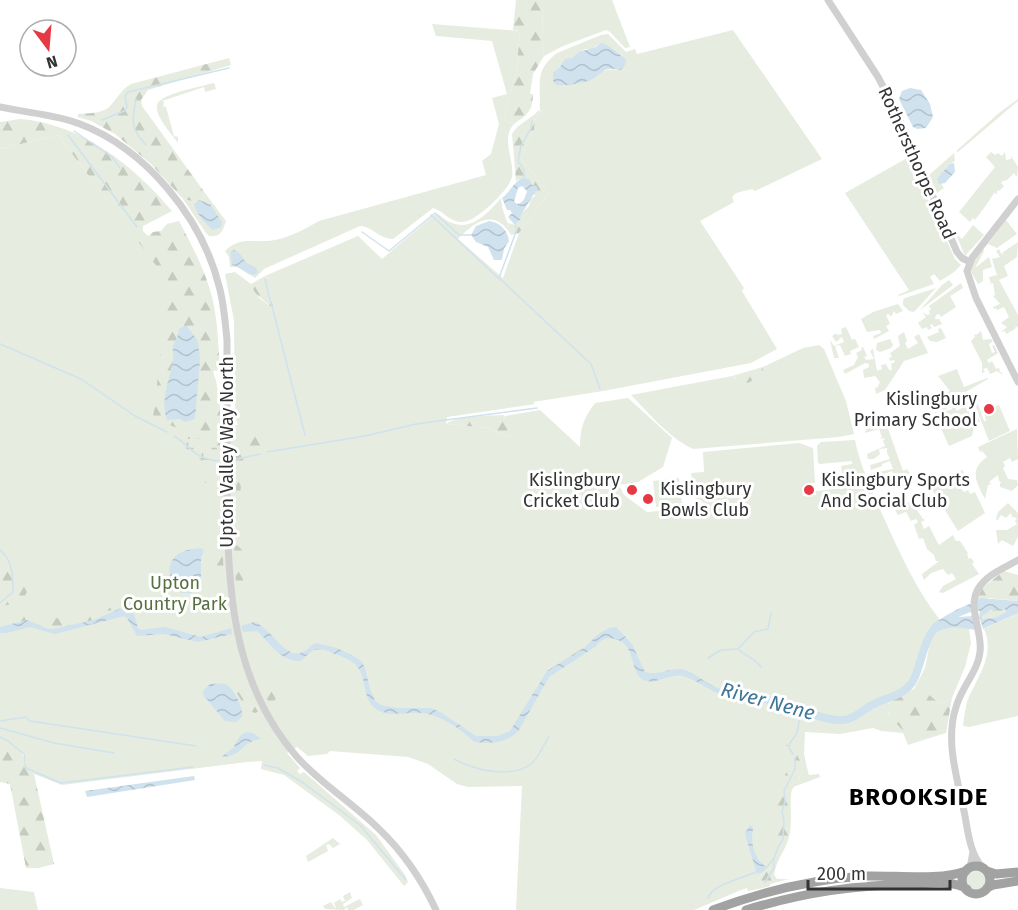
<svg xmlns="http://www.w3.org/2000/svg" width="1018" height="910" viewBox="0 0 1018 910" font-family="'Fira Sans',sans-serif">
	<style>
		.green { fill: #e6ecdf; fill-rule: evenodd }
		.forest { fill: url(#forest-firs); fill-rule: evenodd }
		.wetland { fill: url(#wetland-marsh) }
		.water { fill: url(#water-waves); fill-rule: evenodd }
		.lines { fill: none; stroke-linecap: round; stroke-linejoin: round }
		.stream { stroke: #cfe2ee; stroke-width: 1.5 }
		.river { stroke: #cfe2ee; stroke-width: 8 }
		.tertiary { stroke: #d0d0d0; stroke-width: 7 }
		.trunk { stroke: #a2a2a2; stroke-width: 9 }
		.poi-dot { fill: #e63946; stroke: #fff; stroke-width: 2 }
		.labels { text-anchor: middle; stroke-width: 6; stroke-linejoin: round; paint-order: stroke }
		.street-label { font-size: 18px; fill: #333; stroke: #fff }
		.poi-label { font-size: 18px; fill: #333; stroke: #fff; text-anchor: end }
		.park-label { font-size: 18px; fill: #56703f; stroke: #fff }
		.water-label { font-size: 20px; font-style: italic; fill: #3f7597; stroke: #fff }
		.district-label { font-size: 24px; font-weight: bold; letter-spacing: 1.5px; fill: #000; stroke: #fff }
	</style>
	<defs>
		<pattern id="forest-firs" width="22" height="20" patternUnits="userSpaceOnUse" patternTransform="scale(1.5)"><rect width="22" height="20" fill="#e6ecdf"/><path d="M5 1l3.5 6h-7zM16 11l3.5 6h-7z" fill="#c6cbc0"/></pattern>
		<pattern id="wetland-marsh" width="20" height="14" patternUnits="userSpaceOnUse" patternTransform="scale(1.5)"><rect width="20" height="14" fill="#e6ecdf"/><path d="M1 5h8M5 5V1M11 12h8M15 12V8" fill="none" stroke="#c6cbc0"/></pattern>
		<pattern id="water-waves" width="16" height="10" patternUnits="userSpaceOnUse" patternTransform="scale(1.5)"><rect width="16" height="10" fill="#cfe2ee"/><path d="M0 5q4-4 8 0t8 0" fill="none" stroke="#b2c2cd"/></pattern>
	</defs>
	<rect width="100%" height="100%" fill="#fff"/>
	<path class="green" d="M 543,0 L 612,0 L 630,47 L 625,48 L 610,32 L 606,30 L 563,46 L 544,56 L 542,40 Z
		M 432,24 L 520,31 L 516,74 L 504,116 L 506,121 L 514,124 C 500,138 515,160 512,177 C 509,190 476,222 462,222 C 449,222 444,211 433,208 L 393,239 C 378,238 373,227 360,226 L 264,269 L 255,278 L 237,267 L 230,267 L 229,257 L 225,251 C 241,235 255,244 275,240 C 290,237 305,229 319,221 L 486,175 L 482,161 L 491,154 L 499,124 L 492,98 L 507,94 L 492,41 L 436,36 Z
		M 733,30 L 822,159 L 755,191 L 752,189 L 736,193 L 732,197 L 734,202 L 700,221 L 744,288 L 742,291 L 777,349 L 751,363 L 603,391 L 533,402 L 535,404 L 447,417 L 446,424 L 488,428 L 509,437 L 511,435 L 505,416 L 540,410 L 580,447 C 580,429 583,419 595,403 L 628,398 L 672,438 L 663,467 L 638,482 L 619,485 L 624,495 L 647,512 L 703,507 L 703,502 L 695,498 L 694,495 L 691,473 L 704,472 L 703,452 L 799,443 L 813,448 L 815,483 L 805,484 L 802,488 L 803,496 L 816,495 L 816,491 L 844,488 L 841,466 L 852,464 L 852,461 L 820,464 L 818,463 L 817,446 L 821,442 L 855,440 C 860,466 872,490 882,514 C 899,551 915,588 940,620 L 929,628 L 913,681 L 906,689 L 874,704 L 847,720 L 838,721 L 802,711 L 799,722 L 803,714 C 813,717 829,723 840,723 C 858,722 874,705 891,700 L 888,704 L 888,713 L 904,730 L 912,732 L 923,740 L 908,745 L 903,733 L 881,731 L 873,728 L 840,734 L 805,732 L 804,754 L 808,772 L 809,775 L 819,774 L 820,777 L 793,787 L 799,779 L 803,765 L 798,757 L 797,751 L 790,744 L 797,760 L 786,795 L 770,868 L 759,878 L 763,888 L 748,891 L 747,888 L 741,890 L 694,910 L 516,910 L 522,786 L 468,787 L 457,784 L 428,764 L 408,757 L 330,751 L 327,754 L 308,756 L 297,747 L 287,753 L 300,768 L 297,771 L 300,774 L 304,772 L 376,835 L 405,875 L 408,882 L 404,886 L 367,840 L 339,815 L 284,775 L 261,769 L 262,761 L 247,762 L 62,785 L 34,774 L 28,767 L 24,754 L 8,741 L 0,737 L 0,149 L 58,135 L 183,301 L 216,380 L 220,404 L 220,425 L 238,425 L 235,416 L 234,321 L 225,274 L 235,272 L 251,284 L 259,298 L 270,306 L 273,305 L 265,276 L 358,236 L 382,259 L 434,215 L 438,214 C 464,237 482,220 501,198 C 502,214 508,219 511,235 C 495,208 475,221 458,239 L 503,278 L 519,233 L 549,193 L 521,159 L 525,145 L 534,130 L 535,120 L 541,113 C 539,107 540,104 540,98 C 539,77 539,67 557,53 L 601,35 L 608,34 L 626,52 L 635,49 L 637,54 ZM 602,43 L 622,55 L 621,70 C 596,67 605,76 590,80 C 582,83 570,85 561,85 L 553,72 L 585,49 L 591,49 Z
		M 214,83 L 216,89 L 205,92 L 204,87 L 162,101 L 164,102 L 163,106 L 166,107 L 174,136 L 178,137 L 178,143 C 172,134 155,117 157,105 C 159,94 203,86 214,83 Z
		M 991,152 L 995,155 L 998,153 L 1002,156 L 1005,152 L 1006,160 L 1011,159 L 1011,156 L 1018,167 L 1017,177 L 1014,173 L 1007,180 L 1003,181 L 1001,183 L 1004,186 L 999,191 L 997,190 L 997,194 L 994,193 C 990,200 982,211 975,220 L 973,218 L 970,222 L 959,212 L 995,167 L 986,157 Z
		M 909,157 L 955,259 L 961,265 L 954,272 L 940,281 L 934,274 L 930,277 L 934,284 L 899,296 L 898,295 L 909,290 L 845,193 Z
		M 205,193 L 226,221 C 223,230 221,238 209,236 L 206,233 L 183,199 L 201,203 Z
		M 1006,220 L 1017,234 L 997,248 L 988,244 Z
		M 973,225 L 984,235 L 965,256 L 957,237 L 958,236 L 962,239 Z
		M 1018,242 L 1017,257 L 1004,266 L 1008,276 L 999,280 L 1018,315 L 1018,328 L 1016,326 L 1015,329 L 1006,334 L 1005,331 L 1001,332 L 1007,327 L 1001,323 L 1009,317 L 1004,307 L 997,310 L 996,308 L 994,309 L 993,307 L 1000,304 L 993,296 L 995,295 L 993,283 L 987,285 L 991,283 L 989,277 L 997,275 L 992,259 L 1000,257 L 996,251 L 999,249 L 1002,255 L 1003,252 Z
		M 983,249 L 984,251 L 975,268 L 989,257 L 992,267 L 983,270 L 983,281 L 978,284 L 970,270 L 974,260 Z
		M 949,280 L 953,285 L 920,310 L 942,285 Z
		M 961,283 L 963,288 L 950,296 L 956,307 L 941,317 L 939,314 L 936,315 L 935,319 L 939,319 L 942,324 L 934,327 L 932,324 L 930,325 L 932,328 L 928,330 L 927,327 L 922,329 L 918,323 L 926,317 L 922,312 L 927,315 L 930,314 L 929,311 L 931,309 L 929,306 Z
		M 936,288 L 914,312 L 909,311 L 903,305 L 903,300 L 905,298 Z
		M 898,304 L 903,311 L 896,314 L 894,311 L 891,317 L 889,314 L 886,315 L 890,324 L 886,326 L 889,331 L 874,339 L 873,336 L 881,333 L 880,330 L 867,332 L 861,319 L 873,312 Z
		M 846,327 L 852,340 L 855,339 L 859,347 L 850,351 L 851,354 L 845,356 L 840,345 L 835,346 L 839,358 L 834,358 L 830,340 L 834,346 L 844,342 L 842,337 L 836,342 L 832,336 L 836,333 L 837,335 L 842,334 L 841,329 Z
		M 941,328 L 946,338 L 937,342 L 930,341 L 927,337 L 939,332 L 938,329 Z
		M 981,331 L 983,340 L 991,339 L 993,341 L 989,344 L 992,353 L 995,352 L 992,346 L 994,345 L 998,353 L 987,360 L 989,363 L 992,361 L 996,369 L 999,368 L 1000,372 L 1003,373 L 1001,374 L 997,371 L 990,374 L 987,368 L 983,369 L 985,372 L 982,373 L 982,363 L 971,341 L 975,337 L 974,334 L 976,335 Z
		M 904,332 L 907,341 L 905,343 L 908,349 L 918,343 L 914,337 L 919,334 L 928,353 L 904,361 L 885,390 L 876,394 L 875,387 L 877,388 L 880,382 L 875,376 L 864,378 L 863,370 L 869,367 L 869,364 L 865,363 L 845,374 L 843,370 L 854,365 L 858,357 L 856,353 L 862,350 L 861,348 L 863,347 L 867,356 L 864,357 L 866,360 L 874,359 L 870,351 L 873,349 L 877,371 L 882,369 L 881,365 L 886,364 L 889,370 L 892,370 L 891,364 L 895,362 L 894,360 L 890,361 L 889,358 L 892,357 L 890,353 L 900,346 L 898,336 Z
		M 890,339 L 893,345 L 891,348 L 880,352 L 876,350 L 877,343 Z
		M 819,345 L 824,349 L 846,401 L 854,434 L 839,437 L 693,449 C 669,438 649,413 631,395 L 732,376 L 736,379 L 763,374 L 763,367 L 803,348 Z
		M 957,369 L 964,387 L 987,378 L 988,379 L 945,404 L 947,411 L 952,409 L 953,404 L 957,411 L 966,405 L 963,400 L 967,398 L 968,401 L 971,400 L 976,410 L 969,412 L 971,416 L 964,419 L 964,421 L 971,418 L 976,418 L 977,414 L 980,422 L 975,422 L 972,436 L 949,446 L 936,417 L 945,414 L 943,410 L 935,413 L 930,403 L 939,400 L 938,396 L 950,391 L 938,376 Z
		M 974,393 L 984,421 L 986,421 L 984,412 L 999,405 L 1010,431 L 989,441 L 971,395 Z
		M 885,420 L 903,471 L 907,469 L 913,478 L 902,487 L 899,485 L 896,487 L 893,483 L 888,486 L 887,485 L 894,478 L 892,471 L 884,474 L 885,476 L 879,481 L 874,480 L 873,473 L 893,469 L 890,461 L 882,464 L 882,466 L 871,470 L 870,465 L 890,459 L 887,453 L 887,448 L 879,449 L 880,454 L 874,459 L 868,459 L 867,454 L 885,446 L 883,440 L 885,439 L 884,438 L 879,439 L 882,437 L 879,429 L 865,433 L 866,429 Z
		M 1017,429 L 1018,459 L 1012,462 L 1010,458 L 1003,462 L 1005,466 L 1003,468 L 1008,479 L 1017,480 L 1018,485 L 1012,491 L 1000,487 L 1000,483 L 1002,483 L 999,481 L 998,475 L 989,482 L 991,484 L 988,485 L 985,499 C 977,483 968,470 987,457 L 982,451 L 980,452 L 978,447 Z
		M 962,470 L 971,483 L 961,488 L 964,492 L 968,490 L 970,494 L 975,492 L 985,513 L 958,531 L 931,488 Z
		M 679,478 L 682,504 L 656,507 L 653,481 Z
		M 911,501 L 923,519 L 925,520 L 921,522 L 924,529 L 929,526 L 939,545 L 953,535 L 956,541 L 960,541 L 968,553 L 967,554 L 969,559 L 971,558 L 974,562 L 972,564 L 979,574 L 943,593 L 939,592 L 943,586 L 956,579 L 952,573 L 948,575 L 943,569 L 931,573 L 924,580 L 922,574 L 939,561 L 936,561 L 934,555 L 927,549 L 923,538 L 919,539 L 914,525 L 918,522 L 916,519 L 911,521 L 906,512 L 898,515 L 895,510 Z
		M 1008,503 L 1018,513 L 1018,537 L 1013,546 L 1002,540 L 998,544 L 996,530 L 1007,530 L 1017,524 L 1015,521 L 1017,518 L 1012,517 L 1011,513 L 1006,518 L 1001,515 L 997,521 L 996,519 L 998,512 Z
		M 1018,613 L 1018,716 L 969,727 L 963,726 C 964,718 965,710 967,702 C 976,678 996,656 984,629 Z
		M 952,626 L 958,626 L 969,629 L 971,643 L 965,667 L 952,698 L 940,704 L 928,694 L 914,689 L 925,668 L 930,643 L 934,634 L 942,629 Z
		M 333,838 L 340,844 L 333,848 L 329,844 L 326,845 L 328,851 L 308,862 L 306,856 Z
		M966 880a10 10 0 1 1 20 0a10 10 0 1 1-20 0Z
		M 0,888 L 34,892 L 38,910 L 0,910 Z
		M 350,892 L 352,898 L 343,904 L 344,907 L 360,899 L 363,905 L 354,910 L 348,910 L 347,907 L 344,910 L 325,909 L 323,906 L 331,902 L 335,908 L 336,908 L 334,903 L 340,899 L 342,902 L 345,901 L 343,896 Z"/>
	<path class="forest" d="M 516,0 L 543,0 L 542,40 L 544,56 L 533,74 L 530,94 L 533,94 C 533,111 527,115 514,124 L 506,121 L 504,116 L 516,74 L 520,31 L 513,30 Z
		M 229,58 L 231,65 L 148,90 L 141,100 L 142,106 L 205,193 L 201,203 L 183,199 L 151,164 L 115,134 L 91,121 L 78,117 L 78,114 C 89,113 104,114 111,105 C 119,96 121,90 131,84 Z
		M 1018,99 L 1018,101 L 958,152 L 956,151 L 999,113 Z
		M 539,110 L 541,113 L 535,120 L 534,130 L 525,145 L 521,159 L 549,193 L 519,233 L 511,235 L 508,223 L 515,225 L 520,220 L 520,215 L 529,206 L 530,199 L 535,196 L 532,185 L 522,178 L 516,181 L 512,134 C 517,124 531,119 539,110 Z
		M 20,119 C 82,124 133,165 172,211 L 143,226 L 143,231 L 148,236 L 153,232 L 161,231 L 167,224 L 179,221 C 191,244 203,266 210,290 C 218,315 218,344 220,370 L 213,371 L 220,404 L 220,426 L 209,431 L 182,430 L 153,418 L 166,308 L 173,288 L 58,135 L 0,149 L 0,122 ZM 179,329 L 198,341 L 200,360 L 195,419 L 175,420 L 166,386 L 174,359 L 173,347 L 178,338 Z
		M 954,153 L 955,161 L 950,164 L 937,178 L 944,188 L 937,193 L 929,175 Z
		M 265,276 L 273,306 L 270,306 C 263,299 254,295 251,284 Z
		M 763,367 L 763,374 L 748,383 L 741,381 L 732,376 Z
		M 503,415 L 507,419 L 511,435 L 509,437 L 488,428 L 446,424 C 458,416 487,416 503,415 Z
		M 265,431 L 273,436 L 280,444 L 259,453 L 257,465 L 249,466 L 242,464 L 240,501 L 233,505 L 234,435 Z
		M 178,433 L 221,435 L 221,474 L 194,474 L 192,468 L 194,463 L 191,457 L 174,444 L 174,435 ZM 194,438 L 204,461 L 196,458 L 182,445 L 185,440 Z
		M 211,477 L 221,479 L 222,499 L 213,490 L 211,484 L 197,481 L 197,478 Z
		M 222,544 L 225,589 C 208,578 205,557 222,544 Z
		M 234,544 C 248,550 246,563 246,578 L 236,588 Z
		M 8,561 L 17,564 L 23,570 L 21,580 L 27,592 L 21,602 L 3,606 L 0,601 L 3,592 L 0,565 Z
		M 1004,571 L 1018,575 L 1018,601 L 989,598 L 977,600 L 982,588 Z
		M 119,603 L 123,608 L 94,620 L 53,629 L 48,629 L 36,623 L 5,627 L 9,616 L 22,612 L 67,620 L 71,612 C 80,610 89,613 97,617 L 103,615 L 113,604 Z
		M 998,608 L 1005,609 L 1006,612 L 996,617 L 977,619 L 987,612 Z
		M 251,662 C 264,669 288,693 270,706 Z
		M 243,674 L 259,711 L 255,713 L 247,710 L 235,690 Z
		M 914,689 L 927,693 L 940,704 L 952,698 L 946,733 L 923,740 C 917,735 912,734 905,731 C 899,728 889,715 886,708 C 891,697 904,693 914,689 Z
		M 290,723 L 297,733 L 317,749 C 307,748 301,737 291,741 L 280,724 Z
		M 0,737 C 27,748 19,756 34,774 L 54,864 L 39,868 L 26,868 L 10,784 L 0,782 Z
		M 790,743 L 797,751 L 798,757 L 803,765 C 802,769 801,774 799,778 C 797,784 791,788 791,795 C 790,807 792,820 790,832 C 788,848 776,859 774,875 L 777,879 L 789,879 L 770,884 L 770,886 L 763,888 L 759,878 L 770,868 L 777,821 L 772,817 L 776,800 L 769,794 L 778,787 L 789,768 L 786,759 L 780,753 L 782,748 Z"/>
	<path class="wetland" d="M 194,438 C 211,440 222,442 216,463 C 201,463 193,454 182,445 L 184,440 Z"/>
	<path class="water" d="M 601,43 C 606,43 623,56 626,60 L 625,65 L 621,70 C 603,67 607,70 595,78 C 588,83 564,86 556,85 L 553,81 L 553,72 L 560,67 L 565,59 L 572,58 L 579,52 L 596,47 Z
		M 910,88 L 921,90 L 930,104 L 933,117 L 926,128 L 917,129 L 913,127 L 899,99 L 902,91 Z
		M 954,163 L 955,172 L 945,183 L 939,184 L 937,178 L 950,164 Z
		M 522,178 L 529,179 L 532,185 L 536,185 L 538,190 C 531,196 527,206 521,215 L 520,220 L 515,225 L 508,217 L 512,213 L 510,210 L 507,210 L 502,198 C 510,192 513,183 522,178 ZM 522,186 L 527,191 C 525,197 524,203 517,204 L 514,202 L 518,188 Z
		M 199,200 L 210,204 L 222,222 L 221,227 L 213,230 C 206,225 196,213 194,204 Z
		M 489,221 C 499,222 508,230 509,241 L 504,249 L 502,260 L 494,260 L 488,247 L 476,242 L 471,235 L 476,226 Z
		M 234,250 C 242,253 242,259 247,263 C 253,267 255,265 258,272 L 256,274 C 248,277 241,266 232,265 L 230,252 Z
		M 186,325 L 198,341 L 200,360 L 195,419 L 185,422 L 180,419 L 167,420 C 160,402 169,380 173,362 C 174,357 172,352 173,347 C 174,340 178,340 179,329 Z
		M 201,548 L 204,550 L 201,558 L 201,587 L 190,593 L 182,593 C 169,585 164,566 177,555 C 183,550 193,549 201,548 Z
		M 981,598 L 1018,601 L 1018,613 L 983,629 L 980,619 L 996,617 L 1006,612 L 1005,609 L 991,610 L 979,618 L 980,611 L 977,610 L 977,600 Z
		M 972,603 L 973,611 L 958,617 L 973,616 L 977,630 C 960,628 949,624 934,634 L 928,631 C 934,620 959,608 972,603 Z
		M 121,608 L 134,614 L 138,628 L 141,630 L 165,627 L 201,637 L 231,628 L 232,634 L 198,642 L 164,634 L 137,636 L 127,618 L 124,616 L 55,634 L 30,627 L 6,633 L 0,633 L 0,627 L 27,620 L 48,629 L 53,629 L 94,620 Z
		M 254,622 C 269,626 285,658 300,653 C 307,652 310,645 316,643 L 337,648 L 357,658 L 362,662 L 365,668 L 370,689 L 375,701 L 381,705 L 397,708 L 431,708 L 442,713 L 476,736 L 498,736 L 510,731 L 547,671 L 585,647 L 597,635 L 609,628 L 616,627 L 632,644 L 645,672 C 658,676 668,668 681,669 C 693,671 704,682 715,687 C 730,693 746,693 761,694 L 760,700 C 744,699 730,698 715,692 C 704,687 693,678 682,676 C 669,673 654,687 642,679 C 629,669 636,644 615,639 C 605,636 601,640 595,647 L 549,677 L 519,730 C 508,743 490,744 474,742 C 461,729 441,715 422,713 C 409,712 394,716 382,712 C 360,704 369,679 356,665 C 350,659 340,656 332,653 C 327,650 320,648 314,650 C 309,652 305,658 300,661 C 280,661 270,643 257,631 L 243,632 L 241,626 Z
		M 210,684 C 214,684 220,683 225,684 C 234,687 244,709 242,717 L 236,722 L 225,721 L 204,696 L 203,691 Z
		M 246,732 L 253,733 L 261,739 C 239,742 245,756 221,757 L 233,748 L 240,736 Z
		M 194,776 L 195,780 L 87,797 L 85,791 Z
		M 749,826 L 752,826 L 753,829 C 750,843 754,860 767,867 L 763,872 L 757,874 L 745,834 Z"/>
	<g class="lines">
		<path class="stream" d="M 136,99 C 132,121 130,128 146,145
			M 102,120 L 124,111 L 127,107 L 125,96 L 128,92 L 229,68
			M 74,131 L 112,157 L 120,168
			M 68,135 L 137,227
			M 524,178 L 524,170 L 518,161 L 521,146 L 531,128 L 532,121
			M 431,215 L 498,278
			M 515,225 L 517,229 L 499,278 L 591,364 L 600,389
			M 362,232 L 389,251 L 435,213 L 459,235 L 471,235
			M 265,279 L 305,435
			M 0,344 L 81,379 L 135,416 L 167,432
			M 174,436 C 193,448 193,458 219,461
			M 267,452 L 365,436 L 416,424 L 537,408
			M 237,459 L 260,454
			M 0,550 C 13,560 13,578 13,592 L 0,603
			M 739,650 C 747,657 755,658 761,667
			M 708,658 L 721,650 L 738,649 L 754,632 L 768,629 L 771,613
			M 0,721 L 26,717 L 30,721 L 196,746
			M 0,728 L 54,743 L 114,753
			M 0,737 L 8,741 L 24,754 L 26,768 L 61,783 L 193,767
			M 793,754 L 789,748 L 790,743 L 797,733 L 801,711
			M 454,759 C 474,770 511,779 531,764 C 539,758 543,745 549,737
			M 264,765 L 278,768 L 302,782 L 360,825 L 406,880
			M 767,867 L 774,858 L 779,845 L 783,840 L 784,820 L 782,812 L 785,801 L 784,791 L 795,769 L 795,758
			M 765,882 L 774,868 L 774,859
			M 708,898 C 711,885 743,878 756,872"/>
		<path class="river" d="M 751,696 C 776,698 829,726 848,719 C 859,716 866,707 876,703 C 889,697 907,694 914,679 C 921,665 925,634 938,625"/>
		<path class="tertiary" d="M 828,0 L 878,77 L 895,109 L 957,252 L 962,258 L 970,262
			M 0,107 C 27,113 54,114 80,124 C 146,149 202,218 219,286 C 224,303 225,322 227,340 C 227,390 227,440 227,490 C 228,586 230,680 297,757 C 321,784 353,803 379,829 C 403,852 422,880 436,910
			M 1018,199 L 972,258 L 967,271 L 976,298 L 1018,382
			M 982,867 C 969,852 968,830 964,811 C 957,778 945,740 956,707 C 961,688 978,671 980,652 C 983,632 967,608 978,589 C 986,575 1004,568 1018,560
			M 970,868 L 973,852"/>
		<path class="trunk" d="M962 880a14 14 0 1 1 28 0a14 14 0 1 1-28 0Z
			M 987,871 L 996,874 L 1018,872
			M 987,888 L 993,885 L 1018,881
			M 713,910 C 761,892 813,879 865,876 C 895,875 940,881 966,871
			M 746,910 C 805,892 855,885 917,884 C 934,883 952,880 967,889"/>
	</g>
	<g class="poi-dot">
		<circle cx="989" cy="409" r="6"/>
		<circle cx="632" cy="490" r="6"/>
		<circle cx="809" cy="490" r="6"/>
		<circle cx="648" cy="499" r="6"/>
	</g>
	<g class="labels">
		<g class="street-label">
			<text transform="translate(917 163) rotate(66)" y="6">Rothersthorpe Road</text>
			<text transform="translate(227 452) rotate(-90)" y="6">Upton Valley Way North</text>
		</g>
		<g class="poi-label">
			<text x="977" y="405">Kislingbury<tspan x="977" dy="21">Primary School</tspan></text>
			<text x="620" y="486">Kislingbury<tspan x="620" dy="21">Cricket Club</tspan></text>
			<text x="821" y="486" text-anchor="start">Kislingbury Sports<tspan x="821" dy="21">And Social Club</tspan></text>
			<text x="660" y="495" text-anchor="start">Kislingbury<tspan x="660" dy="21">Bowls Club</tspan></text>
		</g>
		<g class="park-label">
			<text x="175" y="589">Upton<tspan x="175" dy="21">Country Park</tspan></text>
		</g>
		<g class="water-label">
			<text transform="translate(768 701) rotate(15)" y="7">River Nene</text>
		</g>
		<g class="district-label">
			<text x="919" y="805">BROOKSIDE</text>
		</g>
	</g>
	<g transform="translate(48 48) rotate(164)"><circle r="28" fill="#ffffff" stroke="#adadad" stroke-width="1.5"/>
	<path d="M0-4.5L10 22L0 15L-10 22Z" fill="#e63946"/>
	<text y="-9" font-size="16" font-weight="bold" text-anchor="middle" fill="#333333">N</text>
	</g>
	<path d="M808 880v9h142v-9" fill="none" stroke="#333333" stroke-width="3"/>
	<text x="817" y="880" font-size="18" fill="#333333" stroke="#ffffff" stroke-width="4.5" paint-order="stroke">200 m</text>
</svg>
